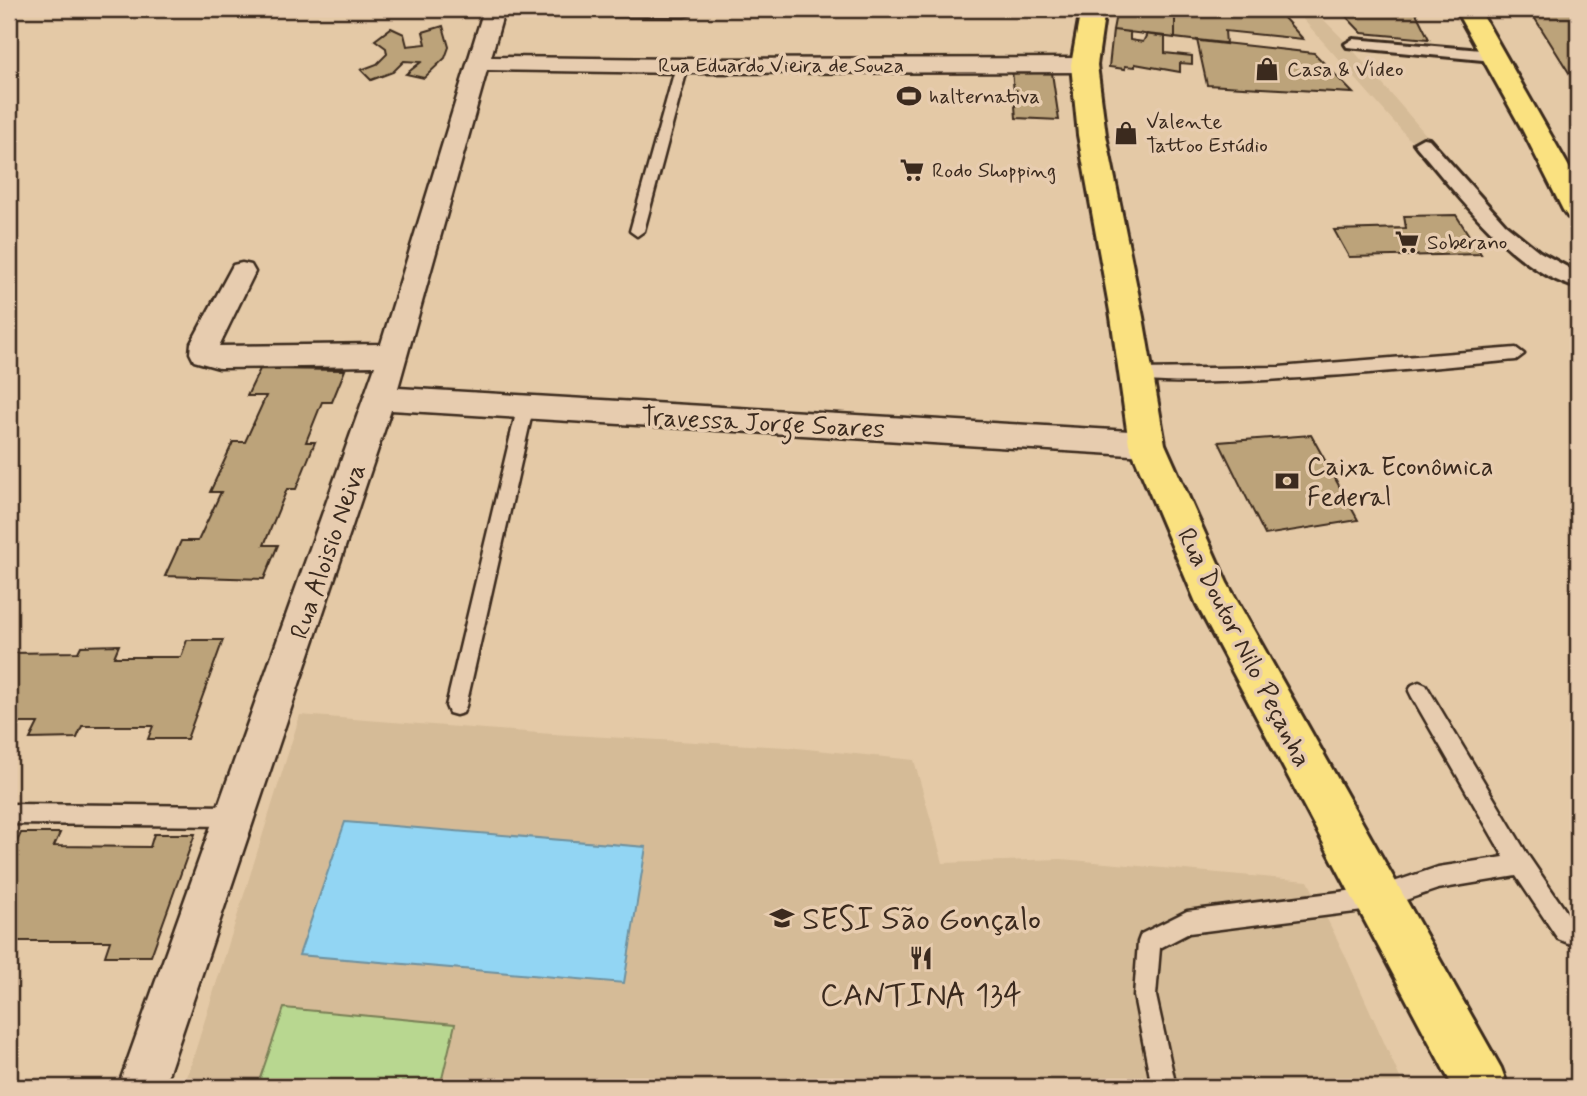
<svg xmlns="http://www.w3.org/2000/svg" width="1587" height="1096" viewBox="0 0 1587 1096" font-family="Mynerve,sans-serif">
	<style>
		.built { fill: #d5bb97 }
		.green { fill: #b8d790; stroke: #7a8057; stroke-width: 2 }
		.water { fill: #92d5f3; stroke: #6f919e; stroke-width: 2 }
		.building { fill: #bca37a; stroke: #3b2a1e; stroke-width: 2 }
		.lines { fill: none; stroke-linecap: round; stroke-linejoin: round }
		.service-casing { stroke: #3b2a1e; stroke-width: 5 }
		.pedestrian-casing { stroke: #3b2a1e; stroke-width: 6 }
		.minor-casing { stroke: #3b2a1e; stroke-width: 5 }
		.primary-casing { stroke: #3b2a1e; stroke-width: 6 }
		.service { fill: #e7ccaf; fill-rule: evenodd }
		.pedestrian { fill: #e7ccaf; fill-rule: evenodd }
		.minor { fill: #e7ccaf; fill-rule: evenodd }
		.primary { fill: #fae180; fill-rule: evenodd }
		.labels { text-anchor: middle; stroke-width: 7; stroke-linejoin: round; paint-order: stroke }
		.far-street-label { font-size: 21px; fill: #3b2a1e; stroke: #e7ccaf }
		.far-poi-label { font-size: 21px; fill: #3b2a1e; stroke: #e7ccaf; text-anchor: start }
		.street-label { font-size: 26px; fill: #3b2a1e; stroke: #e7ccaf }
		.poi-label { font-size: 26px; fill: #3b2a1e; stroke: #e7ccaf; text-anchor: start }
		.near-poi-label { font-size: 32px; fill: #3b2a1e; stroke: #e7ccaf; text-anchor: start }
	</style>
	<rect width="100%" height="100%" fill="#e4c9a6"/>
	<filter id="ink" filterUnits="userSpaceOnUse"><feTurbulence type="fractalNoise" baseFrequency=".0143" numOctaves="2"/><feDisplacementMap in="SourceGraphic" scale="14" xChannelSelector="R" yChannelSelector="G"/><feConvolveMatrix kernelMatrix="1 2 1 2 8 2 1 2 1" color-interpolation-filters="sRGB"/></filter>
	<g filter="url(#ink)">
		<path class="built" d="M 1294,9 L 1313,9 L 1346,42 L 1428,137 L 1410,140 Z
			M 300,715 L 552,734 L 787,747 L 914,760 L 943,863 L 1061,859 L 1308,881 L 1345,955 L 1404,1087 L 184,1087 Z"/>
		<path class="green" d="M 284,1008 L 455,1024 L 440,1087 L 257,1087 Z"/>
		<path class="water" d="M 345,822 L 646,847 L 624,983 L 299,955 Z"/>
		<path class="building" d="M 1117,9 L 1175,12 L 1175,38 L 1113,30 Z
			M 1161,9 L 1276,9 L 1303,39 L 1225,31 L 1226,44 L 1175,38 L 1175,12 Z
			M 1339,9 L 1414,9 L 1429,39 L 1362,33 Z
			M 1529,9 L 1578,9 L 1578,87 Z
			M 443,26 L 449,47 L 445,58 L 424,78 L 406,74 L 421,62 L 404,61 L 393,72 L 371,80 L 361,70 L 377,64 L 387,54 L 386,48 L 375,40 L 391,28 L 404,34 L 407,46 L 426,44 L 423,32 Z
			M 1113,30 L 1130,32 L 1130,40 L 1143,42 L 1147,34 L 1165,36 L 1165,53 L 1192,56 L 1192,64 L 1180,63 L 1180,72 L 1135,64 L 1135,67 L 1125,66 L 1125,69 L 1109,67 Z
			M 1197,40 L 1314,53 L 1353,93 L 1207,85 Z
			M 1012,69 L 1052,73 L 1059,120 L 1016,118 Z
			M 1456,215 L 1481,254 L 1349,257 L 1334,230 L 1406,228 L 1404,216 Z
			M 260,369 L 345,370 L 332,402 L 322,402 L 306,442 L 315,442 L 296,489 L 287,489 L 264,545 L 278,545 L 264,579 L 165,576 L 181,541 L 198,541 L 221,492 L 210,492 L 233,442 L 245,442 L 266,396 L 247,396 Z
			M 1311,435 L 1358,520 L 1265,535 L 1219,442 Z
			M 187,640 L 223,640 L 187,739 L 148,739 L 153,726 L 82,726 L 77,738 L 30,739 L 38,723 L 9,723 L 9,653 L 78,652 L 81,646 L 119,645 L 114,657 L 181,657 Z
			M 21,833 L 60,833 L 54,846 L 150,847 L 154,834 L 195,834 L 151,956 L 105,956 L 110,941 L 16,941 L 12,951 L 9,951 L 9,845 L 15,845 Z"/>
		<g class="lines">
			<g class="service-casing">
				<path id="service" d="M 682,63 L 688,66 L 644,231 L 637,236 L 630,231 L 676,66 Z
					M 1516,348 L 1524,354 L 1516,360 C 1471,364 1143,397 1128,375 L 1136,369 L 1279,367 Z
					M 525,403 L 533,409 L 466,706 L 463,713 L 456,715 L 449,713 L 446,706 L 517,409 Z
					M 1419,682 L 1426,685 L 1529,857 L 1574,923 L 1578,925 L 1578,947 L 1558,939 L 1516,876 L 1438,889 L 1379,909 L 1189,933 L 1160,948 L 1156,996 L 1176,1087 L 1152,1087 L 1134,996 L 1138,942 L 1141,934 L 1187,911 L 1379,887 L 1438,867 L 1504,857 L 1412,697 L 1409,691 L 1412,685 Z
					M 9,804 L 235,806 L 242,809 L 245,816 L 242,823 L 235,826 L 9,824 Z"/>
			</g>
			<g class="pedestrian-casing">
				<path id="pedestrian" d="M 1353,39 L 1493,51 L 1501,56 L 1493,61 L 1347,47 L 1345,44 Z
					M 1423,138 L 1429,139 L 1505,224 L 1540,252 L 1578,273 L 1578,288 C 1513,271 1459,196 1417,147 L 1414,143 Z"/>
			</g>
			<g class="minor-casing">
				<path id="minor" d="M 484,9 L 694,10 L 691,14 L 684,16 L 503,15 L 491,57 L 682,59 L 1084,58 L 1092,60 L 1095,65 L 1092,70 L 1084,72 L 682,73 L 487,70 L 398,388 L 1147,432 L 1158,435 L 1162,444 L 1158,453 L 1147,456 L 391,410 L 164,1087 L 118,1087 L 375,366 L 219,368 L 194,361 L 190,353 L 191,343 L 233,265 L 242,263 L 251,265 L 255,272 L 219,346 L 381,344 Z"/>
			</g>
			<g class="primary-casing">
				<path id="primary" d="M 1081,9 L 1105,9 L 1097,65 L 1106,135 L 1143,317 L 1165,444 L 1227,583 L 1501,1068 L 1508,1087 L 1453,1087 L 1197,605 L 1129,444 L 1111,317 L 1078,135 L 1071,65 Z
					M 1455,9 L 1479,9 L 1578,183 L 1578,220 L 1568,217 L 1563,210 L 1522,129 Z"/>
			</g>
			<use href="#service" class="service"/>
			<use href="#pedestrian" class="pedestrian"/>
			<use href="#minor" class="minor"/>
			<use href="#primary" class="primary"/>
		</g>
	</g>
	<defs>
		<g id="shop-bare" transform="scale(1.89)"><path d="M-5-2.5h2.3a2.7 3.5 0 0 1 5.4 0H5L5.5 6h-11ZM-1.5-2.5h3a1.5 2.3 0 0 0-3 0Z" fill="#3b2a1e" stroke="#e7ccaf" stroke-width="2.5" paint-order="stroke"/></g>
		<g id="stadium-bare" transform="scale(1.89)"><path d="M0-5a6.5 5 0 1 0 0 10a6.5 5 0 1 0 0-10ZM-3.5-1.8h7v3.6h-7Z" fill="#3b2a1e" stroke="#e7ccaf" stroke-width="2.5" paint-order="stroke"/></g>
		<g id="supermarket-bare" transform="scale(1.89)"><path d="M-6-5.5h2.5l.6 2H6L4.5 2H-2.5L-4.4-4H-6ZM-1.5 3.2a1.3 1.3 0 1 0 .1 0ZM3 3.2a1.3 1.3 0 1 0 .1 0Z" fill="#3b2a1e" stroke="#e7ccaf" stroke-width="2.5" paint-order="stroke"/></g>
		<g id="bank-bare" transform="scale(1.89)"><path d="M-6-4H6V4H-6ZM0-2.3a2.3 2.3 0 1 0 0 4.6a2.3 2.3 0 1 0 0-4.6Z" fill="#3b2a1e" stroke="#e7ccaf" stroke-width="2.5" paint-order="stroke"/></g>
		<g id="school-bare" transform="scale(1.89)"><path d="M0-5L7-2L0 1L-7-2ZM-4 1L0 2.5L4 1V4Q0 6-4 4Z" fill="#3b2a1e" stroke="#e7ccaf" stroke-width="2.5" paint-order="stroke"/></g>
		<g id="restaurant-bare" transform="scale(1.89)"><path d="M-5-6h1v4h1v-4h1v4h1v-4h1v5L-1.5 .5V6h-2V.5L-5-1ZM5-6V6H3V1.5H1.5Q1.5-4 5-6Z" fill="#3b2a1e" stroke="#e7ccaf" stroke-width="2.5" paint-order="stroke"/></g>
	</defs>
	<g fill-rule="evenodd">
		<use href="#shop-bare" x="1267" y="69"/>
		<use href="#stadium-bare" x="909" y="96"/>
		<use href="#shop-bare" x="1126" y="133"/>
		<use href="#supermarket-bare" x="912" y="170"/>
		<use href="#supermarket-bare" x="1407" y="242"/>
		<use href="#bank-bare" x="1287" y="481"/>
		<use href="#school-bare" x="782" y="918"/>
		<use href="#restaurant-bare" x="921" y="958"/>
	</g>
	<g class="labels">
		<g class="far-street-label">
			<text x="781" y="72">Rua Eduardo Vieira de Souza</text>
		</g>
		<g class="far-poi-label">
			<text x="1287" y="76">Casa &amp; Vídeo</text>
			<text x="929" y="103">halternativa</text>
			<text x="1146" y="128">Valente<tspan x="1146" dy="24">Tattoo Estúdio</tspan></text>
			<text x="932" y="177">Rodo Shopping</text>
			<text x="1427" y="249">Soberano</text>
		</g>
		<g class="street-label">
			<text transform="translate(763 422) rotate(3)" y="9">Travessa Jorge Soares</text>
			<text transform="translate(327 551) rotate(-71)" y="9">Rua Aloisio Neiva</text>
			<text transform="translate(1245 647) rotate(63)" y="9">Rua Doutor Nilo Peçanha</text>
		</g>
		<g class="poi-label">
			<text x="1307" y="475">Caixa Econômica<tspan x="1307" dy="30">Federal</tspan></text>
		</g>
		<g class="near-poi-label">
			<text x="802" y="929">SESI São Gonçalo</text>
			<text x="921" y="1005" text-anchor="middle">CANTINA 134</text>
		</g>
	</g>
	<rect width="1587" height="1096" fill="none" stroke="#e7ccaf" stroke-width="35"/>
	<rect x="18" y="18" width="1552" height="1061" fill="none" stroke="#3b2a1e" stroke-width="2.5" filter="url(#ink)"/>
</svg>
